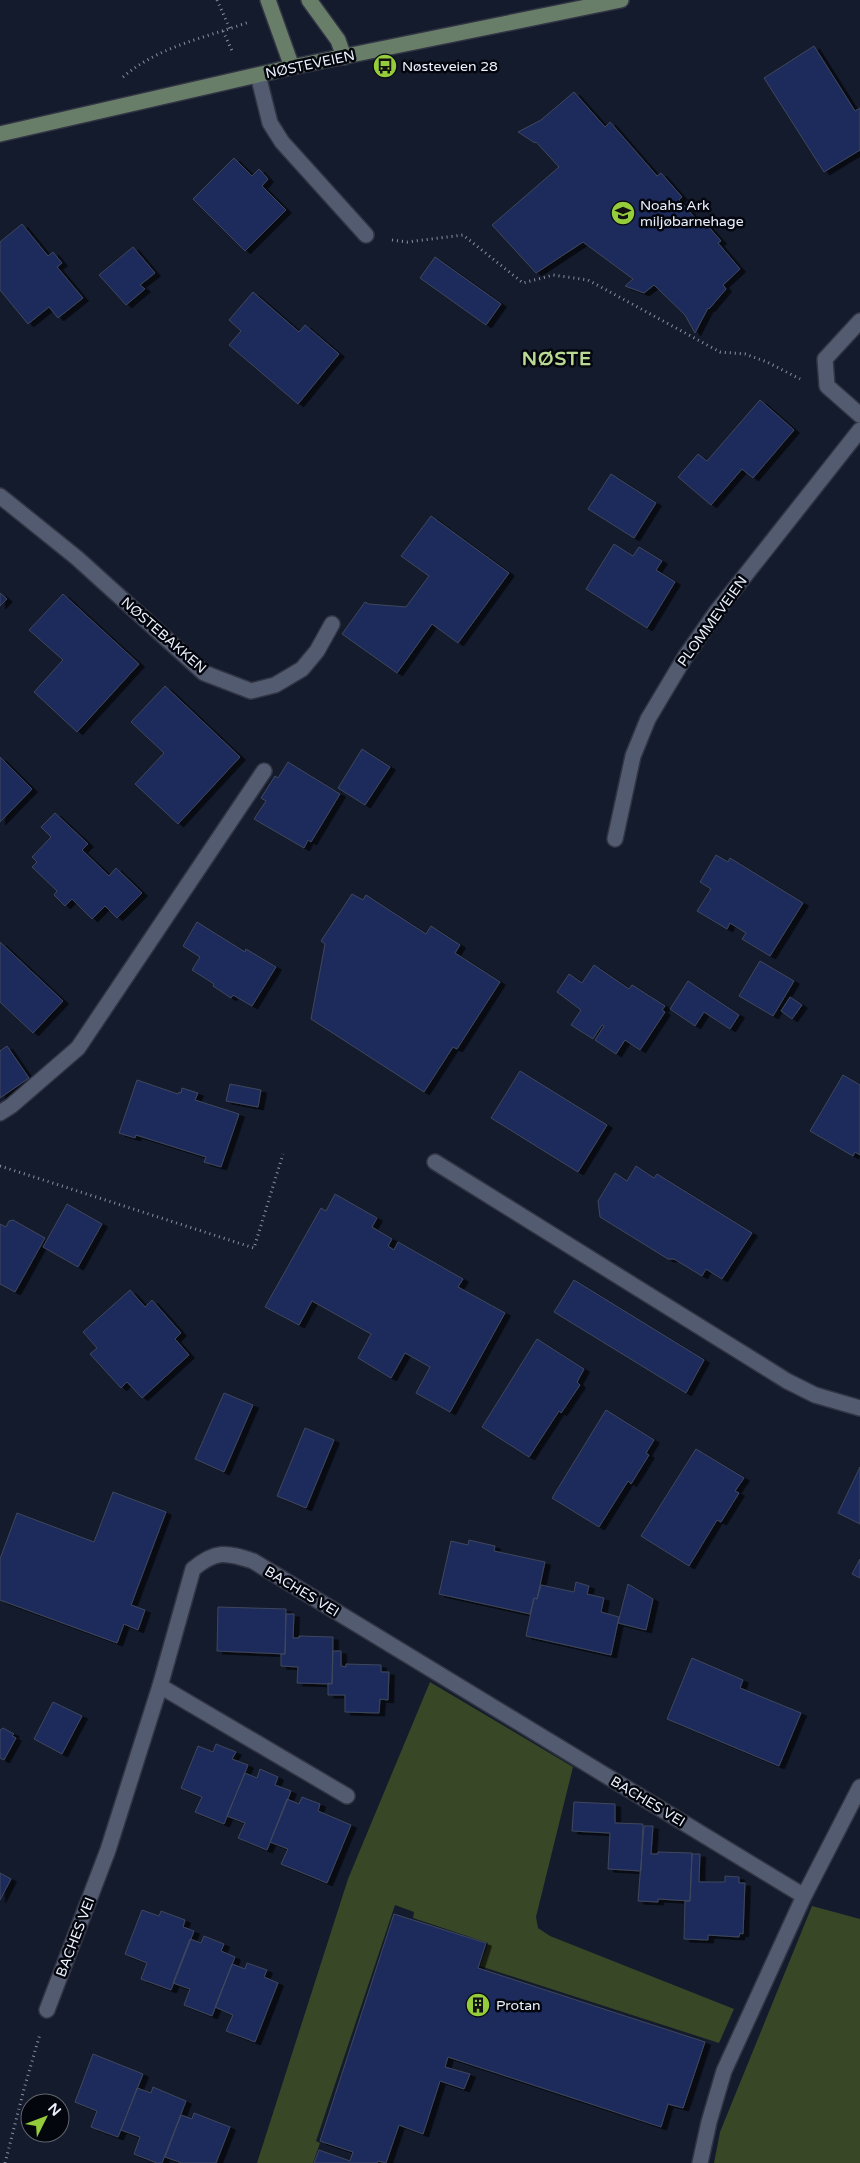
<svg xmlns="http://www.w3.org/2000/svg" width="860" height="2163" viewBox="0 0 860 2163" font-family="'Varela Round',sans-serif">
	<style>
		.green { fill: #384726 }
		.building { fill: #1e2b5b; stroke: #3f475c; filter: url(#shadow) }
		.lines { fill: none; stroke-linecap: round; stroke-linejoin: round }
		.lane-casing { stroke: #313443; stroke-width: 18 }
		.street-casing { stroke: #313443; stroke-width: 18 }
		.secondary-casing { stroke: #313443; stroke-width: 18 }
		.path { stroke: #8a909f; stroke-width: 3; stroke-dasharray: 1 4; stroke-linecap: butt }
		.lane { stroke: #535b71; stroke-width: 15 }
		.street { stroke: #535b71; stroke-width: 15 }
		.secondary { stroke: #697e69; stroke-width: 15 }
		.labels { text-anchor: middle; stroke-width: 5; stroke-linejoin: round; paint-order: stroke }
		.street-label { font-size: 14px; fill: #ebf0fd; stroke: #04060d }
		.poi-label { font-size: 14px; fill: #ebf0fd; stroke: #04060d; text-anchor: start }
		.district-label { font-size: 19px; font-weight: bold; letter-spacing: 1px; fill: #bada94; stroke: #04060d }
	</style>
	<defs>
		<filter id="shadow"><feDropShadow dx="5.5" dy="3" stdDeviation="0" flood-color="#0009"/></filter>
	</defs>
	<rect width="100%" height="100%" fill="#141b2d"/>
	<path class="green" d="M 430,1682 L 573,1767 L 536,1917 L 538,1928 L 550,1936 L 734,2009 L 719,2043 L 480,1966 L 488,1943 L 413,1918 L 414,1912 L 395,1905 L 316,2141 L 320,2143 L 313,2163 L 257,2163 L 348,1879 Z
		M 812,1906 L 860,1919 L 860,2163 L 714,2163 L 720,2132 Z"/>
	<path class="building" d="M 814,46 L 855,111 L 860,108 L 860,150 L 824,172 L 764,78 Z
		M 574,92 L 605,127 L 610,122 L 657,176 L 661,173 L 682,197 L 679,200 L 696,219 L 700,217 L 721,241 L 718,243 L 740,269 L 723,285 L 726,289 L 709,309 L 708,308 L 695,333 L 685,315 L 654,285 L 644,293 L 625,286 L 633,279 L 583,242 L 536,273 L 492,225 L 559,167 L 536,142 L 535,143 L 518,132 L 541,120 Z
		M 234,158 L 252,176 L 259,169 L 268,179 L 262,186 L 286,210 L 245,251 L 193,199 Z
		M 22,224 L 48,256 L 53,252 L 62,263 L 57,267 L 83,298 L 58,318 L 49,307 L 28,324 L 0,290 L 0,242 Z
		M 133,247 L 155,273 L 140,285 L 145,289 L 126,305 L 99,275 Z
		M 435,257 L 501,304 L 486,325 L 420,278 Z
		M 253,292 L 299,332 L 305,325 L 339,354 L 298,404 L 229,345 L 241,331 L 229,320 Z
		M 760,400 L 794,430 L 753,478 L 742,469 L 711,505 L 678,477 L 698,454 L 707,461 Z
		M 611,474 L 656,503 L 634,538 L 588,509 Z
		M 431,516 L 509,573 L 458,643 L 432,624 L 397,673 L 342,634 L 365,602 L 369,604 L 406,607 L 429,576 L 401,556 Z
		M 614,544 L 633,556 L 639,547 L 662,561 L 656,570 L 675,582 L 647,628 L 586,589 Z
		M 0,593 L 7,599 L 0,606 Z
		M 63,594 L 139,664 L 77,732 L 34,692 L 63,660 L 29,630 Z
		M 165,686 L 240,757 L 178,824 L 135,784 L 164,753 L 131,722 Z
		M 362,749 L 390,767 L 365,805 L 338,788 Z
		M 0,757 L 32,789 L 0,822 Z
		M 288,762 L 340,794 L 311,842 L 308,840 L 304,848 L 254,819 L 266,801 L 261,798 L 275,776 L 278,778 Z
		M 55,813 L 88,844 L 82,850 L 109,876 L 116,868 L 142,893 L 117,918 L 105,906 L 92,919 L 72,899 L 65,906 L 54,895 L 57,891 L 32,867 L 37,862 L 32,857 L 51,837 L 41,827 Z
		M 716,855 L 728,862 L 730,858 L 803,903 L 770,956 L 742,939 L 746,933 L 730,923 L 727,929 L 697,911 L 711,889 L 700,882 Z
		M 352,894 L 363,900 L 366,895 L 426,934 L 431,926 L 460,945 L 455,953 L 500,982 L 457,1049 L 453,1047 L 424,1092 L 311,1019 L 325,944 L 321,941 Z
		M 197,922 L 245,952 L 246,949 L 276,967 L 252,1006 L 233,995 L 231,998 L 213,986 L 214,984 L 192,970 L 200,957 L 183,946 Z
		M 0,942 L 63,1001 L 33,1033 L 0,1002 Z
		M 760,961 L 794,981 L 773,1016 L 739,996 Z
		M 594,965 L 629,989 L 632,985 L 665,1006 L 662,1010 L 665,1012 L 640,1050 L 625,1040 L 616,1054 L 595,1040 L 604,1026 L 602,1025 L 593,1039 L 571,1025 L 581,1010 L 557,992 L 569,974 L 582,983 Z
		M 688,981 L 739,1015 L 730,1029 L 704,1012 L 695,1026 L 670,1009 Z
		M 790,997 L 802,1005 L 792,1019 L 781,1011 Z
		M 7,1046 L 29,1078 L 0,1098 L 0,1051 Z
		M 520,1071 L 607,1125 L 578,1172 L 491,1118 Z
		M 843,1075 L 860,1085 L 860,1155 L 855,1152 L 853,1156 L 810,1131 Z
		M 137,1080 L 178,1094 L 179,1092 L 181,1093 L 182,1088 L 198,1093 L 195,1100 L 239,1114 L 221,1167 L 204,1162 L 206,1157 L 136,1135 L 135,1138 L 119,1133 Z
		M 230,1084 L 261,1090 L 258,1107 L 226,1101 Z
		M 636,1166 L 654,1178 L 657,1174 L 752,1233 L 722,1279 L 706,1269 L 702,1276 L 674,1259 L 668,1259 L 600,1217 L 598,1201 L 615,1173 L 627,1181 Z
		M 335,1194 L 377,1218 L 372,1227 L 392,1239 L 388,1246 L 394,1250 L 398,1242 L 463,1279 L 458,1287 L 505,1313 L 450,1412 L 416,1393 L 430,1367 L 405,1353 L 391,1378 L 358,1358 L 371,1334 L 312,1301 L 299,1325 L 265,1307 L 321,1208 L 326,1211 Z
		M 67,1204 L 102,1224 L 78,1267 L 43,1247 Z
		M 13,1220 L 45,1238 L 15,1292 L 0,1284 L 0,1224 L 6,1227 L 9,1221 Z
		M 574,1280 L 704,1360 L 686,1393 L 554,1312 Z
		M 130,1290 L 145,1307 L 152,1300 L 181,1333 L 175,1339 L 189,1355 L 142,1398 L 127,1382 L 121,1388 L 90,1354 L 97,1348 L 83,1332 Z
		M 537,1339 L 584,1369 L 577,1382 L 580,1385 L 561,1413 L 559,1411 L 529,1457 L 482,1427 Z
		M 224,1393 L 253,1405 L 224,1472 L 195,1459 Z
		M 606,1410 L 654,1440 L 646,1453 L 649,1455 L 631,1484 L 628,1481 L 599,1527 L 552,1498 Z
		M 305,1428 L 334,1440 L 306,1508 L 277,1496 Z
		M 696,1449 L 744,1478 L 735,1491 L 739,1493 L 721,1522 L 717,1520 L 689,1566 L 641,1536 Z
		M 860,1467 L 860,1524 L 838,1513 Z
		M 113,1492 L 166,1512 L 131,1605 L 145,1610 L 138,1630 L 124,1624 L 117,1643 L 0,1600 L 0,1559 L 17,1513 L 94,1542 Z
		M 469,1540 L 495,1546 L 494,1551 L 545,1562 L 537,1599 L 534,1598 L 530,1614 L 439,1594 L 451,1541 L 468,1545 Z
		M 860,1559 L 860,1578 L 852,1574 Z
		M 576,1582 L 589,1586 L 587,1594 L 604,1598 L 601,1612 L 619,1617 L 611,1655 L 526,1636 L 534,1598 L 537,1599 L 541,1585 L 574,1592 Z
		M 628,1584 L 653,1599 L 646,1630 L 618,1623 Z
		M 218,1607 L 286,1609 L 285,1654 L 217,1651 Z
		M 286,1614 L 294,1614 L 293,1638 L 299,1638 L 299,1636 L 333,1637 L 332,1684 L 297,1683 L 298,1667 L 281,1666 L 281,1654 L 285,1654 Z
		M 333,1651 L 341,1651 L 341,1666 L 346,1667 L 346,1664 L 381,1665 L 381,1672 L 389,1672 L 388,1700 L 380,1699 L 379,1713 L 345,1712 L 345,1695 L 328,1695 L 328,1683 L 332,1684 Z
		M 692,1658 L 743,1680 L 740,1688 L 801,1713 L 779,1766 L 667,1719 Z
		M 53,1702 L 82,1716 L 62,1754 L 34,1739 Z
		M 3,1728 L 14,1734 L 12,1736 L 16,1738 L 4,1760 L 0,1758 L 0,1730 Z
		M 216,1744 L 236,1752 L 232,1759 L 248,1765 L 224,1824 L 195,1812 L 202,1797 L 181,1788 L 198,1746 L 213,1752 Z
		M 260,1769 L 278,1777 L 275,1785 L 291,1791 L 267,1850 L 238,1838 L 245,1823 L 227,1816 L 245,1773 L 257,1778 Z
		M 302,1797 L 320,1804 L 318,1811 L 351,1825 L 327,1883 L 281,1864 L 288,1849 L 270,1842 L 287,1799 L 299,1804 Z
		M 574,1802 L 615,1804 L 615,1823 L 643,1824 L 641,1871 L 608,1869 L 610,1833 L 572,1831 Z
		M 644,1826 L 653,1826 L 651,1854 L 658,1854 L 658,1852 L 692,1853 L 690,1901 L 658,1899 L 658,1902 L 638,1901 Z
		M 692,1854 L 700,1854 L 699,1882 L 725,1882 L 725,1876 L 739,1877 L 739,1883 L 745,1883 L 743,1934 L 740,1933 L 739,1937 L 708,1935 L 708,1940 L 684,1939 L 685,1901 L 690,1901 Z
		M 0,1873 L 11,1879 L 0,1900 Z
		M 142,1910 L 159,1916 L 161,1911 L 185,1920 L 183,1927 L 194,1931 L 171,1990 L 141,1979 L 147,1963 L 125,1954 Z
		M 394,1914 L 486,1943 L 478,1968 L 705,2042 L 683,2108 L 668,2104 L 661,2127 L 448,2057 L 445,2067 L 470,2074 L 464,2089 L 440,2081 L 423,2134 L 399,2125 L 386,2163 L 378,2161 L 377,2163 L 314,2163 L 319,2150 L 350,2161 L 353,2152 L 320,2141 Z
		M 204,1936 L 224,1944 L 221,1951 L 235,1957 L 212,2016 L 184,2005 L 190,1989 L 173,1983 L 190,1939 L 201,1943 Z
		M 247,1963 L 267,1970 L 264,1977 L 278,1983 L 255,2042 L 226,2031 L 233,2015 L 215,2007 L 232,1964 L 245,1969 Z
		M 93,2054 L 143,2074 L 118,2137 L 91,2127 L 97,2111 L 75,2102 Z
		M 153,2087 L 186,2101 L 162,2163 L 157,2163 L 134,2154 L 140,2137 L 121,2130 L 137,2088 L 151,2093 Z
		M 194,2113 L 230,2127 L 216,2163 L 182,2163 L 165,2157 L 181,2115 L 192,2119 Z"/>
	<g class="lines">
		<g class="lane-casing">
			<path id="lane" d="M 258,75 L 270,123 L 282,142 L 366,235
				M 860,321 L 825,359 L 827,386 L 860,415
				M 0,496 L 77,558 L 204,673 L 251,691 L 275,685 L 302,669 L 317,651 L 332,624
				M 0,1113 L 11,1106 L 78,1048 L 264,771
				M 435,1162 L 787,1381 L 815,1395 L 860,1408
				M 160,1686 L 347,1796"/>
		</g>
		<g class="street-casing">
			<path id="street" d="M 615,839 L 633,756 L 648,719 L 685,657 L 717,611 L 860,430
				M 47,2010 L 108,1850 L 160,1686 L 193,1569 C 216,1550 226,1552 253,1561 L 804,1896
				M 700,2163 L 709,2122 L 724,2071 L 804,1896 L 860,1787"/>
		</g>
		<g class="secondary-casing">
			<path id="secondary" d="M 268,0 L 292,67
				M 309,0 L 338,40 L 344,57
				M 0,134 L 292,67 L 621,0"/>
		</g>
		<path class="path" d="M 217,0 L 230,29
			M 223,31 L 233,53
			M 123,77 C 159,46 205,38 249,22
			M 392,240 L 407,242 L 463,235 L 523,283 L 553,275 L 588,280 L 720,352 L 745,354 L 767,362 L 800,379
			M 0,1166 L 254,1248 L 283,1154
			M 5,2163 L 24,2089 L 40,2034"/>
		<use href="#lane" class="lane"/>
		<use href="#street" class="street"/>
		<use href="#secondary" class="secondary"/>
	</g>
	<defs>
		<g id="bus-disc" transform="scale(1.25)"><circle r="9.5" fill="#94cc3c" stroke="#04060d"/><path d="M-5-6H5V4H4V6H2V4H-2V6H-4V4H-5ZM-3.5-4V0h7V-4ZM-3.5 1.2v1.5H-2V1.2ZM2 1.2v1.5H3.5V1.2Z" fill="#111"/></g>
		<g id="school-disc" transform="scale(1.25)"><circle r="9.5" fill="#94cc3c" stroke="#04060d"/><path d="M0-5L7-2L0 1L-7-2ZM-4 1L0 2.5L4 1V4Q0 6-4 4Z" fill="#111"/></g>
		<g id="building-disc" transform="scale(1.25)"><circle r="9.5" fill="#94cc3c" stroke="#04060d"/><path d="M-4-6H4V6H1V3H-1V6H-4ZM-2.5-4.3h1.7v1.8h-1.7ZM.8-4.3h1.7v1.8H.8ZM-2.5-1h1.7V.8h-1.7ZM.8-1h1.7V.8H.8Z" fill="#111"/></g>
	</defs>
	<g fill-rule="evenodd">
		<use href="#bus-disc" x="385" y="66"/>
		<use href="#school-disc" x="623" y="213"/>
		<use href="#building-disc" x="478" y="2005"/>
	</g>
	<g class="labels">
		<g class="street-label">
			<text transform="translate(310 64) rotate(-12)" y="5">NØSTEVEIEN</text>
			<text transform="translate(712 621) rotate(-54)" y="5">PLOMMEVEIEN</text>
			<text transform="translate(164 635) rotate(41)" y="5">NØSTEBAKKEN</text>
			<text transform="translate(302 1591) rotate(31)" y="5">BACHES VEI</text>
			<text transform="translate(648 1801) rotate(31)" y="5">BACHES VEI</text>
			<text transform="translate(75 1937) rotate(-69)" y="5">BACHES VEI</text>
		</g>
		<g class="poi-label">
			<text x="402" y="71">Nøsteveien 28</text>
			<text x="640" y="210">Noahs Ark<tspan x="640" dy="16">miljøbarnehage</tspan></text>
			<text x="496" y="2010">Protan</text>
		</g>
		<g class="district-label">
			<text x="557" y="365">NØSTE</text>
		</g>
	</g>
	<g transform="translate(45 2118) rotate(48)"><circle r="24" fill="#04060d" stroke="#60646d"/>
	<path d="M0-4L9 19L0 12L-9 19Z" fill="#94cc3c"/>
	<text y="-8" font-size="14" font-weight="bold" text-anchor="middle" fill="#ebf0fd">N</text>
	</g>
</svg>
